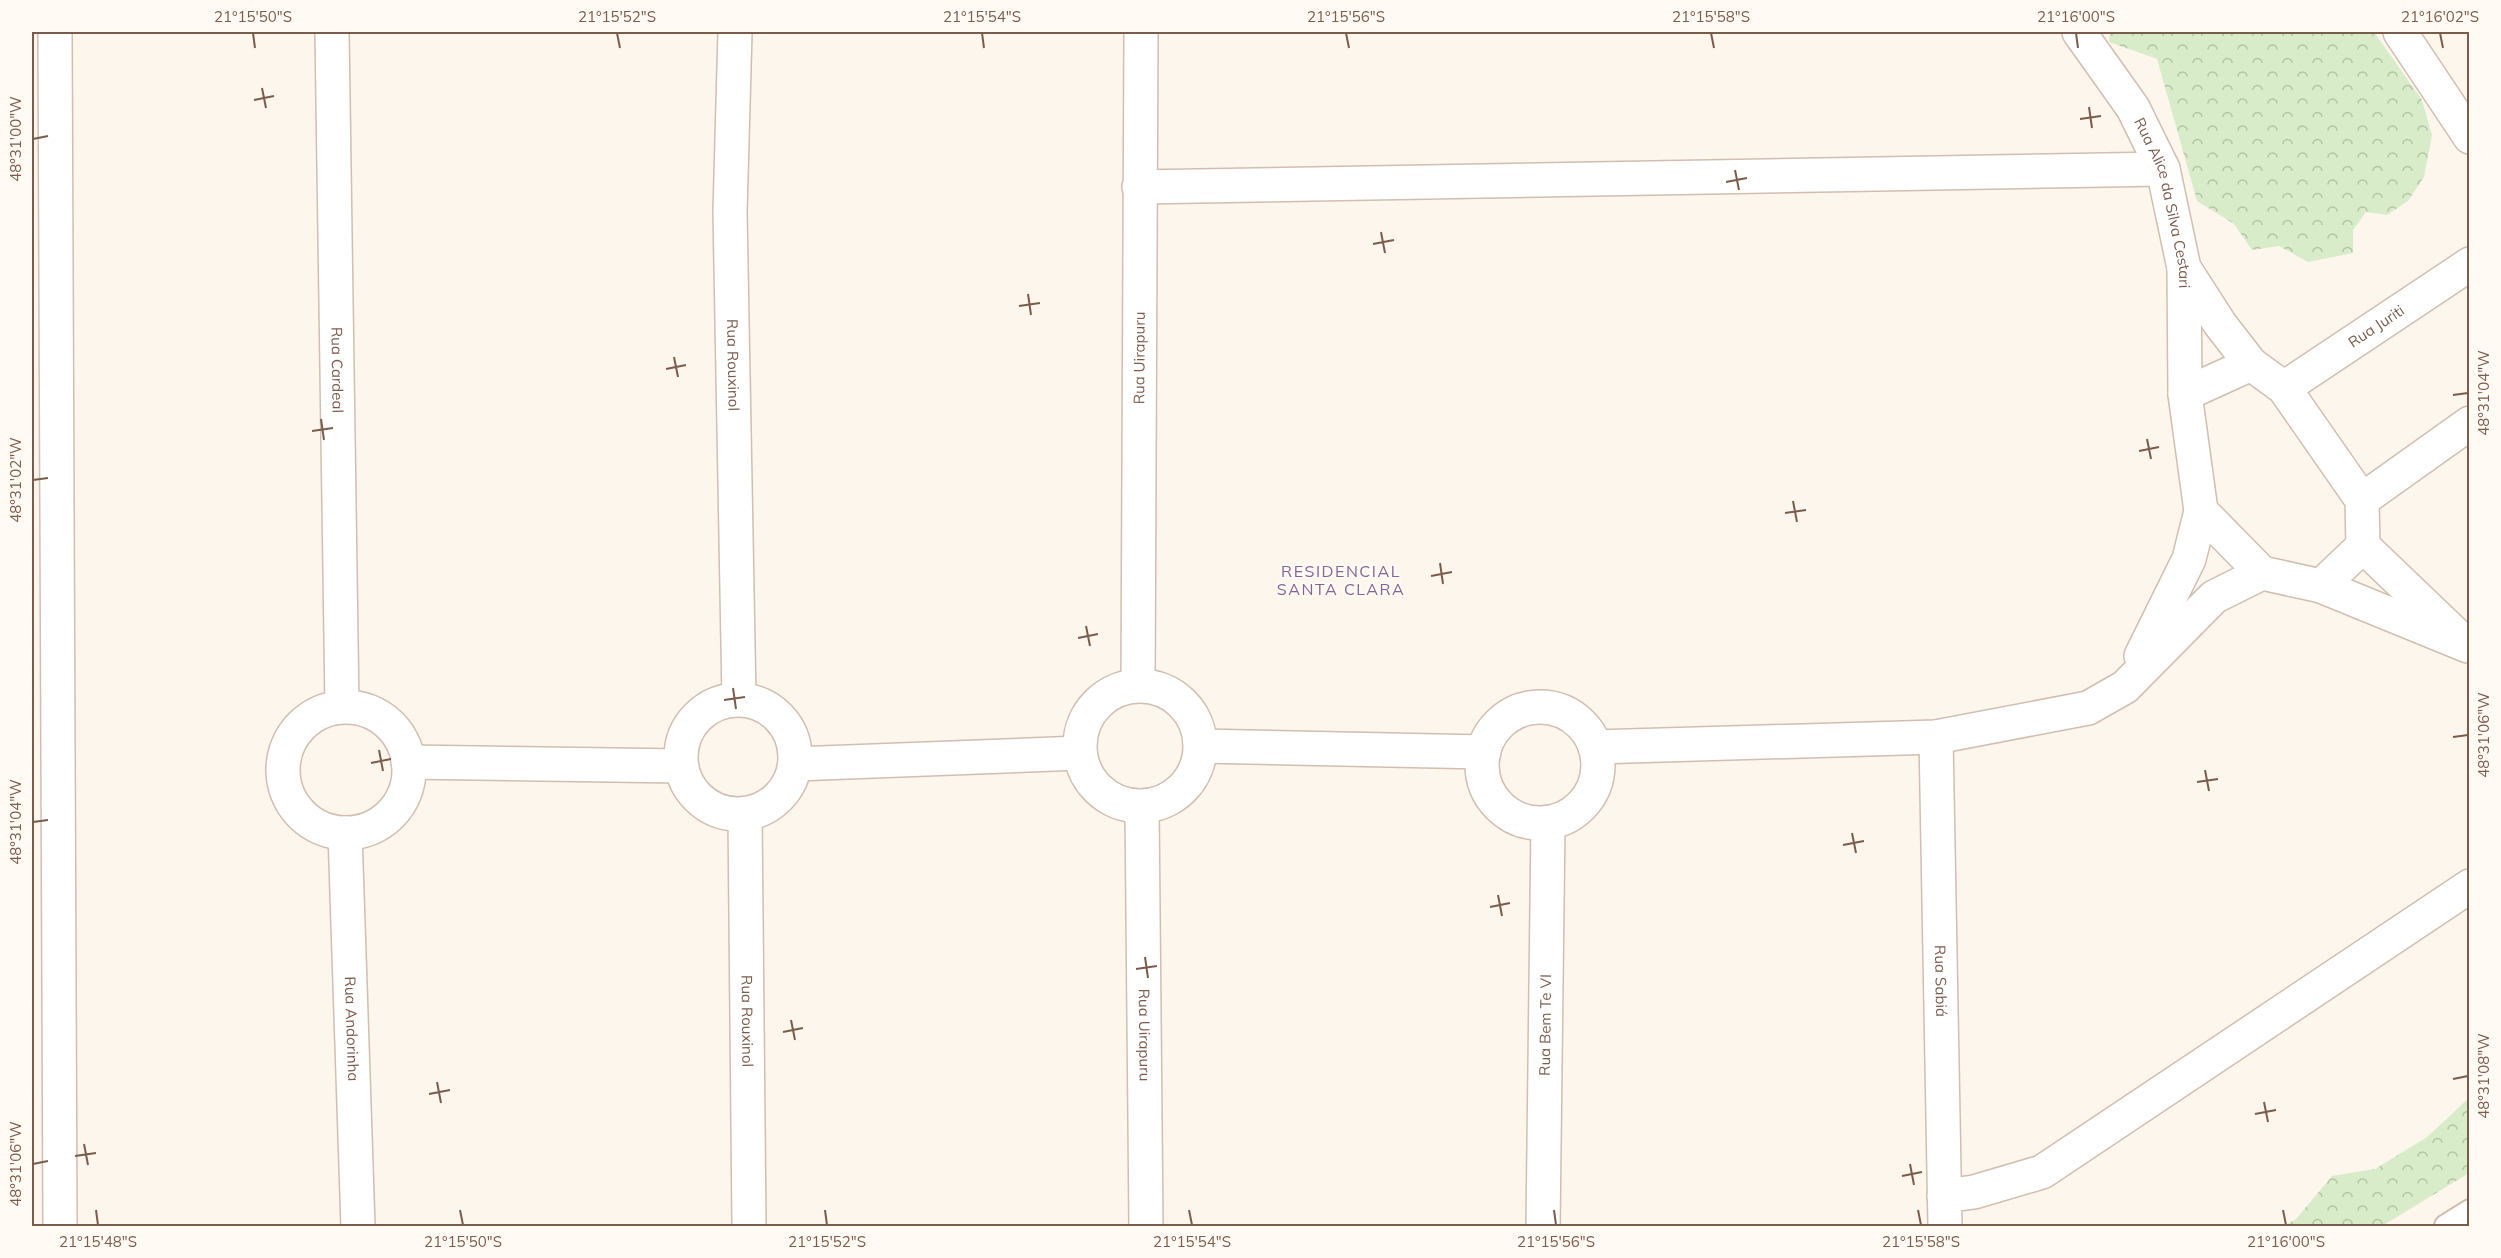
<svg xmlns="http://www.w3.org/2000/svg" width="2501" height="1258" viewBox="0 0 2501 1258" font-family="Mulish,sans-serif">
	<style>
		.forest { fill: url(#forest-crowns) }
		.lines { fill: none; stroke-linecap: round; stroke-linejoin: round }
		.service-casing { stroke: #d1beb0; stroke-width: 26 }
		.minor-casing { stroke: #d1beb0; stroke-width: 36 }
		.service { stroke: #fff; stroke-width: 22 }
		.minor { stroke: #fff; stroke-width: 33 }
		.ticks { fill: none; stroke: #7a5c4d; stroke-width: 2 }
		.labels { text-anchor: middle; stroke-width: 4.5; stroke-linejoin: round; paint-order: stroke }
		.street-label { font-size: 15px; fill: #7a5c4d; stroke: #fffaf3 }
		.neighbourhood-label { font-size: 16px; letter-spacing: 1.5px; fill: #846695; stroke: #fffaf3 }
		.neatline { fill: none; stroke: #7a5c4d; stroke-width: 2 }
		.ticks-label { font-size: 15px; text-anchor: middle; fill: #7a5c4d }
	</style>
	<defs>
		<pattern id="forest-crowns" width="20" height="18" patternUnits="userSpaceOnUse" patternTransform="scale(1.5)"><rect width="20" height="18" fill="#d8ecc9"/><path d="M2 6a3 3 0 1 1 6 0M12 15a3 3 0 1 1 6 0" fill="none" stroke="#b4c2a5"/></pattern>
	</defs>
	<rect width="100%" height="100%" fill="#fdf6ec"/>
	<path class="forest" d="M 2110,32 L 2374,32 L 2422,100 L 2432,135 L 2424,177 L 2408,201 L 2387,215 L 2366,212 L 2353,230 L 2353,253 L 2308,262 L 2279,246 L 2252,250 L 2234,224 L 2197,201 L 2157,59 L 2109,42 Z
		M 2469,1098 L 2469,1173 L 2382,1226 L 2284,1226 L 2296,1219 L 2332,1176 L 2375,1169 L 2427,1137 Z"/>
	<g class="lines">
		<g class="service-casing">
			<path id="service" d="M 2446,1226 L 2470,1211"/>
		</g>
		<g class="minor-casing">
			<g id="minor">
				<path d="M 55,32 L 60,1226"/>
				<path id="s1" d="M 332,32 L 342,706"/>
				<path id="s2" d="M 735,32 L 730,212 L 739,699"/>
				<path id="s3" d="M 2079,32 L 2133,108 L 2163,169 L 2184,268 L 2185,394"/>
				<path d="M 2400,32 L 2470,137"/>
				<path d="M 1139,187 L 2163,169"/>
				<path d="M 2184,268 L 2220,324 L 2251,364"/>
				<path id="s4" d="M 2284,388 L 2470,264"/>
				<path d="M 2362,500 L 2470,423"/>
				<path d="M 2363,546 L 2455,634"/>
				<path d="M 2321,586 L 2468,646"/>
				<path d="M 2141,656 L 2189,559 L 2201,511"/>
				<path id="s5" d="M 1138,685 L 1141,32"/>
				<circle cx="1140" cy="746" r="60"/>
				<circle cx="738" cy="757" r="57"/>
				<circle cx="1540" cy="765" r="58"/>
				<circle cx="346" cy="770" r="63"/>
				<path id="s6" d="M 1936,737 L 1945,1226"/>
				<path d="M 1201,746 L 1484,752"/>
				<path d="M 1595,747 L 1936,737 L 2088,708 L 2125,687 L 2214,597 L 2262,573 L 2321,586 L 2363,546 L 2362,500 L 2284,388 L 2251,364 L 2185,394 L 2201,511 L 2262,573"/>
				<path d="M 408,762 L 681,766"/>
				<path d="M 795,764 L 1080,753"/>
				<path id="s7" d="M 1142,807 L 1146,1226"/>
				<path id="s8" d="M 745,815 L 749,1226"/>
				<path id="s9" d="M 345,833 L 358,1226"/>
				<path d="M 1944,1196 L 1974,1192 L 2042,1172 L 2470,886"/>
				<path id="s10" d="M 1543,1226 L 1548,823"/>
			</g>
		</g>
		<use href="#service" class="service"/>
		<use href="#minor" class="minor"/>
	</g>
	<path class="ticks" d="M 253,33 L 255,48M 617,33 L 620,48M 982,33 L 984,48M 1346,33 L 1349,48M 1711,33 L 1714,48M 2076,33 L 2078,48M 2440,33 L 2443,48M 262,88 L 266,108M 254,100 L 274,96M 2089,107 L 2092,128M 2080,119 L 2101,116M 33,139 L 48,136M 1735,170 L 1739,190M 1726,182 L 1747,178M 1381,232 L 1385,253M 1373,244 L 1394,240M 1028,294 L 1031,315M 1019,306 L 1040,303M 674,357 L 678,377M 666,369 L 686,365M 2453,395 L 2468,393M 321,419 L 324,440M 312,431 L 333,428M 2147,439 L 2151,459M 2139,451 L 2159,447M 33,480 L 48,478M 1793,501 L 1797,522M 1785,513 L 1806,510M 1440,563 L 1443,584M 1431,576 L 1452,572M 1086,626 L 1090,646M 1078,638 L 1098,634M 733,688 L 736,709M 724,700 L 745,697M 2453,737 L 2468,735M 379,750 L 383,771M 371,763 L 391,759M 2205,770 L 2209,791M 2197,782 L 2218,779M 33,822 L 48,820M 1852,833 L 1856,853M 1843,845 L 1864,841M 1498,895 L 1502,916M 1490,907 L 1510,903M 1145,957 L 1148,978M 1136,969 L 1157,966M 791,1020 L 795,1040M 783,1032 L 803,1028M 2453,1079 L 2468,1076M 437,1082 L 441,1103M 429,1094 L 450,1090M 2264,1102 L 2268,1122M 2255,1114 L 2276,1110M 84,1144 L 88,1165M 75,1156 L 96,1153M 33,1164 L 48,1161M 1910,1164 L 1914,1185M 1902,1176 L 1922,1172M 96,1210 L 98,1225M 460,1210 L 463,1225M 825,1210 L 827,1225M 1189,1210 L 1192,1225M 1554,1210 L 1556,1225M 1918,1210 L 1921,1225M 2283,1210 L 2286,1225"/>
	<g class="labels">
		<g class="street-label">
			<text dy="5" stroke="none"><textPath href="#s3" startOffset="194">Rua Alice da Silva Cestari</textPath></text>
			<text dy="5" stroke="none"><textPath href="#s4" startOffset="111">Rua Juriti</textPath></text>
			<text dy="5" stroke="none"><textPath href="#s5" startOffset="327">Rua Uirapuru</textPath></text>
			<text dy="5" stroke="none"><textPath href="#s2" startOffset="333">Rua Rouxinol</textPath></text>
			<text dy="5" stroke="none"><textPath href="#s1" startOffset="338">Rua Cardeal</textPath></text>
			<text dy="5" stroke="none"><textPath href="#s6" startOffset="244">Rua Sabiá</textPath></text>
			<text dy="5" stroke="none"><textPath href="#s8" startOffset="206">Rua Rouxinol</textPath></text>
			<text dy="5" stroke="none"><textPath href="#s10" startOffset="201">Rua Bem Te VI</textPath></text>
			<text dy="5" stroke="none"><textPath href="#s9" startOffset="196">Rua Andorinha</textPath></text>
			<text dy="5" stroke="none"><textPath href="#s7" startOffset="228">Rua Uirapuru</textPath></text>
		</g>
		<g class="neighbourhood-label">
			<text x="1341" y="577">RESIDENCIAL<tspan x="1341" dy="18">SANTA CLARA</tspan></text>
		</g>
	</g>
	<rect width="2501" height="1258" fill="none" stroke="#fffaf3" stroke-width="66"/>
	<rect x="33" y="33" width="2435" height="1192" class="neatline"/>
	<g class="ticks-label">
		<text x="253" y="22">21°15'50"S</text>
		<text x="617" y="22">21°15'52"S</text>
		<text x="982" y="22">21°15'54"S</text>
		<text x="1346" y="22">21°15'56"S</text>
		<text x="1711" y="22">21°15'58"S</text>
		<text x="2076" y="22">21°16'00"S</text>
		<text x="2440" y="22">21°16'02"S</text>
		<text transform="translate(16 139) rotate(-90)" y="5">48°31'00"W</text>
		<text transform="translate(2484 393) rotate(-90)" y="5">48°31'04"W</text>
		<text transform="translate(16 480) rotate(-90)" y="5">48°31'02"W</text>
		<text transform="translate(2484 735) rotate(-90)" y="5">48°31'06"W</text>
		<text transform="translate(16 822) rotate(-90)" y="5">48°31'04"W</text>
		<text transform="translate(2484 1076) rotate(-90)" y="5">48°31'08"W</text>
		<text transform="translate(16 1164) rotate(-90)" y="5">48°31'06"W</text>
		<text x="98" y="1247">21°15'48"S</text>
		<text x="463" y="1247">21°15'50"S</text>
		<text x="827" y="1247">21°15'52"S</text>
		<text x="1192" y="1247">21°15'54"S</text>
		<text x="1556" y="1247">21°15'56"S</text>
		<text x="1921" y="1247">21°15'58"S</text>
		<text x="2286" y="1247">21°16'00"S</text>
	</g>
</svg>
